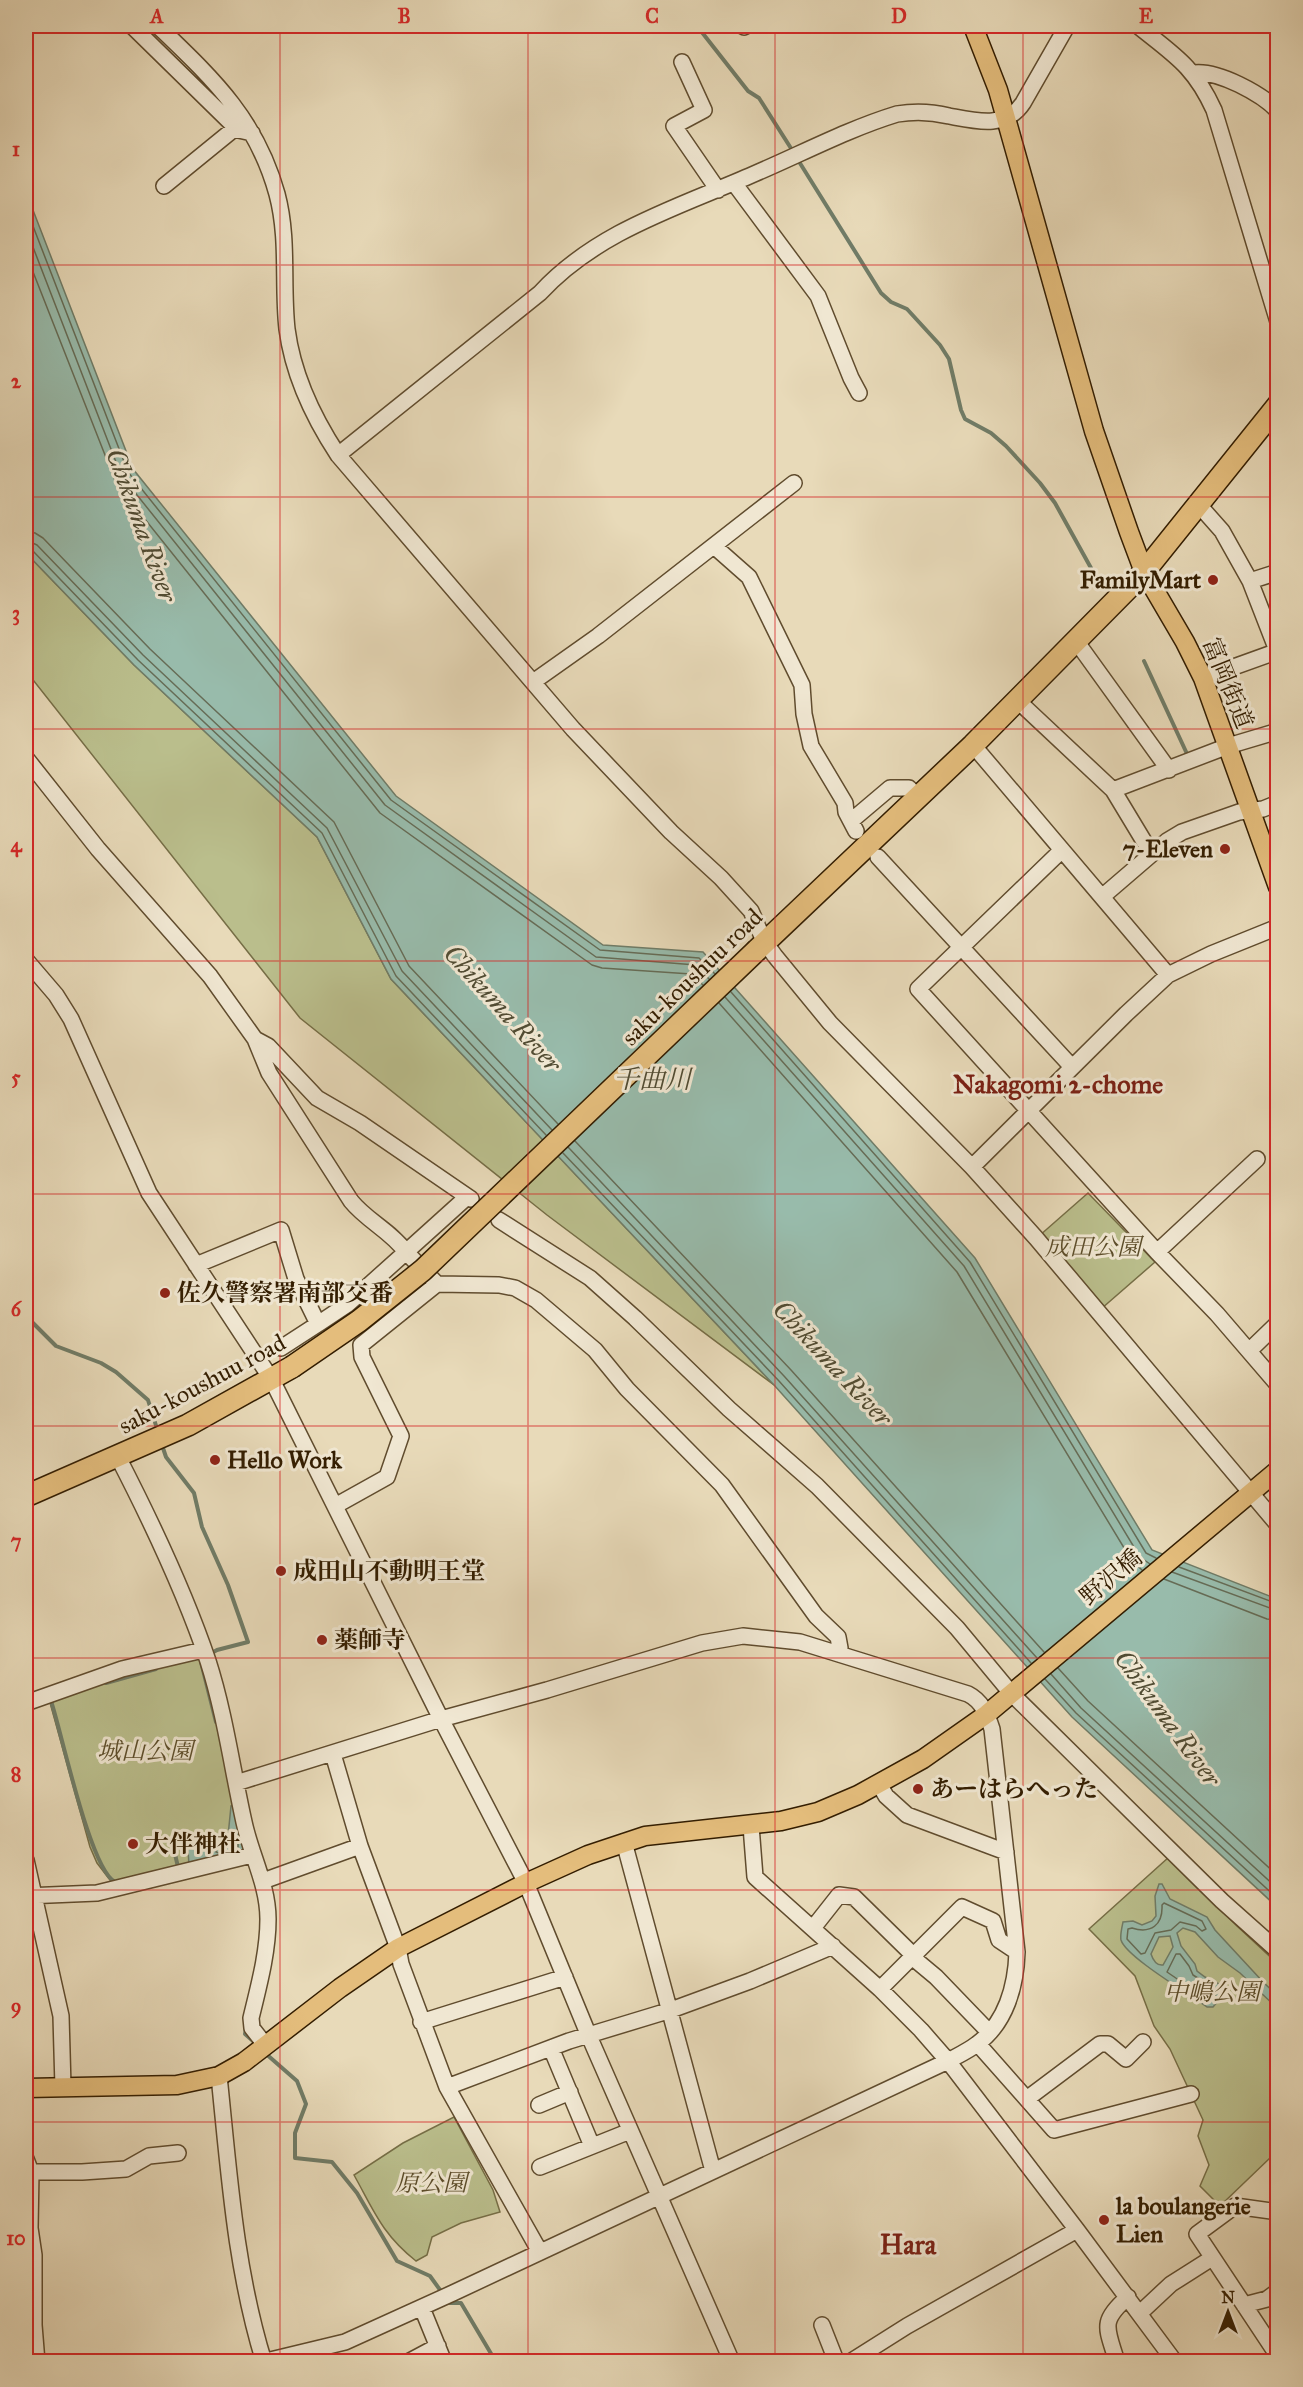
<svg xmlns="http://www.w3.org/2000/svg" width="1303" height="2387" viewBox="0 0 1303 2387" font-family="'IM FELL Great Primer','Noto Serif JP',serif">
	<style>
		.green { fill: #babe8c; stroke: #766e46; stroke-width: 1.5 }
		.water { fill: #98bbab; stroke: #707c67; stroke-width: 1.5; fill-rule: evenodd }
		.lines { fill: none; stroke-linecap: round; stroke-linejoin: round }
		.shore { stroke: #666c56; stroke-width: 1.5 }
		.stream { stroke: #707c67; stroke-width: 4 }
		.minor-casing { stroke: #604c2e; stroke-width: 18 }
		.major-casing { stroke: #331d00; stroke-width: 21 }
		.highway-casing { stroke: #331d00; stroke-width: 24 }
		.minor { stroke: #f0e7d2; stroke-width: 15 }
		.major { stroke: #e4bd7c; stroke-width: 18 }
		.highway { stroke: #e4bd7c; stroke-width: 21 }
		.highway-bridge-casing { stroke: #331d00; stroke-width: 24; stroke-linecap: butt }
		.highway-bridge { stroke: #e4bd7c; stroke-width: 21 }
		.grid { fill: none; stroke: #d62828; stroke-width: 1.5; stroke-opacity: 0.55 }
		.poi-dot { fill: #8f2418; stroke: #f0e7d2; stroke-width: 2 }
		.labels { text-anchor: middle; stroke-width: 6; stroke-linejoin: round; paint-order: stroke }
		.poi-label { font-size: 24px; font-weight: bold; fill: #331d00; stroke: #f0e7d2; text-anchor: start }
		.street-label { font-size: 24px; fill: #331d00; stroke: #f0e7d2 }
		.park-label { font-size: 24px; font-style: italic; fill: #5c4d2a; stroke: #f0e7d2 }
		.water-label { font-size: 26px; font-style: italic; fill: #514c33; stroke: #f0e7d2 }
		.neighbourhood-label { font-size: 26px; font-weight: bold; fill: #7a1f14; stroke: #f0e7d2 }
		.quarter-label { font-size: 27px; font-weight: bold; fill: #7a1f14; stroke: #f0e7d2 }
		.neatline { fill: none; stroke: #d62828; stroke-width: 2 }
		.grid-label { font-size: 20px; text-anchor: middle; font-weight: bold; fill: #d62828 }
	</style>
	<rect width="100%" height="100%" fill="#e8dab9"/>
	<filter id="stains"><feTurbulence type="fractalNoise" baseFrequency=".00333" numOctaves="4"/><feColorMatrix values="0 0 0 0 .2 0 0 0 0 .09 0 0 0 0 .02 0 0 0 .5 -.17"/></filter>
	<radialGradient id="worn" r=".72"><stop offset=".6" stop-color="#630" stop-opacity="0"/><stop offset="1" stop-color="#630" stop-opacity=".3"/></radialGradient>
	<path class="green" d="M 26,553 L 134,665 L 317,837 L 391,979 L 774,1385 L 547,1215 L 300,1018 L 26,671 Z
		M 1088,1193 L 1155,1262 L 1101,1309 L 1039,1236 Z
		M 194,1656 L 204,1661 L 246,1849 L 113,1884 L 97,1863 L 90,1847 L 49,1699 L 119,1676 Z
		M 1169,1857 L 1237,1926 L 1277,1963 L 1277,2158 L 1271,2157 L 1220,2206 L 1200,2186 L 1209,2165 L 1198,2136 L 1203,2120 L 1170,2049 L 1154,2026 L 1135,1976 L 1089,1929 Z
		M 454,2117 L 493,2190 L 500,2212 L 461,2223 L 432,2237 L 427,2255 L 416,2261 C 382,2234 374,2211 354,2175 L 403,2143 Z"/>
	<path class="water" d="M 26,192 L 133,469 L 396,796 L 603,945 L 703,952 L 975,1258 L 1152,1550 L 1277,1599 L 1277,1907 L 1072,1717 L 774,1385 L 391,979 L 317,837 L 134,665 L 26,553 Z
		M 236,1805 L 246,1849 L 189,1866 L 188,1849 L 228,1836 L 231,1806 Z
		M 1159,1884 L 1162,1884 L 1170,1899 L 1207,1917 L 1215,1930 L 1264,1983 L 1277,1995 L 1277,2008 L 1240,1973 L 1218,1957 L 1195,1932 L 1183,1928 L 1177,1933 L 1181,1946 L 1195,1964 L 1197,1971 L 1205,1977 L 1225,1987 L 1224,1994 L 1213,2007 L 1207,2007 C 1191,1995 1126,1957 1121,1940 C 1120,1935 1122,1927 1123,1922 L 1133,1921 L 1142,1925 L 1152,1921 L 1156,1916 L 1155,1896 ZM 1170,1936 L 1173,1947 L 1163,1965 C 1156,1966 1153,1960 1151,1954 L 1159,1937 Z"/>
	<g class="lines">
		<path class="shore" d="M 26,208 L 128,472 L 391,800 L 600,950 L 699,958 L 715,974
			M 26,229 L 121,475 L 385,805 L 596,957 L 696,965 L 709,979
			M 26,254 L 116,483 L 380,813 L 592,965 L 602,968 L 691,974 L 703,985
			M 26,531 L 35,533 L 43,538 L 150,649 L 334,822 L 409,966 L 558,1124
			M 26,540 L 37,545 L 143,655 L 327,828 L 402,971 L 552,1130
			M 26,548 L 32,550 L 138,660 L 322,833 L 396,976 L 546,1135
			M 731,992 L 970,1262 L 1146,1553 L 1156,1558
			M 725,997 L 964,1266 L 1140,1557 L 1150,1564
			M 719,1003 L 957,1272 L 1132,1561 L 1142,1570
			M 575,1141 L 791,1370 L 1044,1652
			M 568,1147 L 784,1376 L 1037,1658
			M 563,1153 L 779,1381 L 1031,1663
			M 1179,1567 L 1278,1604
			M 1172,1572 L 1278,1611
			M 1164,1579 L 1267,1619 L 1278,1620
			M 1058,1668 L 1088,1701 L 1278,1876
			M 1051,1674 L 1081,1708 L 1278,1889
			M 1045,1679 L 1076,1713 L 1278,1899
			M 235,1838 L 238,1841 L 238,1848 L 219,1853 L 216,1852 L 217,1847 Z
			M 1164,1903 L 1202,1921 L 1206,1929 L 1202,1931 L 1196,1926 L 1180,1922 L 1171,1930 L 1155,1933 L 1145,1953 L 1141,1954 L 1127,1939 L 1128,1929 L 1132,1928 C 1151,1934 1163,1925 1162,1905 Z
			M 1176,1954 L 1180,1954 L 1189,1966 L 1193,1975 L 1217,1990 L 1217,1993 L 1211,2000 L 1208,2000 L 1167,1972 Z"/>
		<path class="stream" d="M 697,26 L 748,91 L 759,98 L 794,153
			M 798,160 L 881,293 L 891,302 L 907,309 L 940,345 L 949,359 L 961,410 L 965,419 L 991,433 L 1006,446 L 1040,483 L 1055,503 L 1091,568
			M 1144,661 L 1188,756
			M 26,1316 L 56,1346 L 101,1363 L 116,1372 L 148,1400 L 158,1432
			M 162,1445 L 166,1457 L 194,1493 L 202,1527 L 228,1585 L 248,1642 L 217,1650 L 210,1654
			M 201,1662 L 216,1722
			M 106,1683 L 156,1669
			M 53,1700 L 51,1701 C 62,1734 90,1869 115,1882
			M 174,1850 L 178,1867 L 174,1868
			M 246,2028 L 245,2034 L 253,2041
			M 265,2053 L 297,2081 L 306,2104 L 295,2133 L 295,2158 L 332,2162 L 357,2193 L 397,2261 L 430,2276 L 443,2294
			M 448,2300 L 450,2303 L 461,2303 L 496,2362"/>
		<g class="minor-casing">
			<path id="minor" d="M 132,26 L 231,123 L 234,129 L 252,133
				M 158,26 C 212,78 256,118 277,194 C 289,239 282,284 287,329 C 293,375 313,417 338,455 L 573,729 L 671,832 L 721,878 L 751,911 L 764,941 L 775,956 L 830,1023 L 972,1167 L 1036,1238 L 1278,1525
				M 1138,26 C 1174,55 1194,66 1214,110 L 1278,322
				M 744,27 L 746,26
				M 682,62 L 704,110 L 674,126 L 718,190
				M 1194,73 C 1218,70 1262,94 1278,111
				M 734,183 L 818,296 L 851,378 L 859,393
				M 164,186 L 234,129
				M 338,455 L 540,293 C 597,231 679,207 754,174 C 801,154 848,129 897,114 C 914,111 933,112 949,116 C 976,121 1006,129 1023,103 L 1067,26
				M 1199,505 L 1222,531 L 1250,581 L 1278,653
				M 715,547 L 749,577 L 802,685 L 804,714 L 811,746 L 845,803 L 846,812 L 856,831
				M 1250,581 L 1278,572
				M 1076,641 L 1169,770
				M 1203,678 L 1278,651
				M 533,682 L 598,636 L 794,483
				M 1017,700 L 1113,790 L 1151,853
				M 973,745 L 1168,975
				M 26,758 L 98,849 L 210,976 L 255,1039 L 268,1046 L 317,1098 L 360,1123 L 471,1199
				M 1113,790 L 1228,746 L 1278,731
				M 851,821 L 890,788 L 909,788 L 917,798
				M 1062,850 L 918,989 L 1157,1252 L 1217,1314 L 1278,1385
				M 878,857 L 1072,1067
				M 1103,896 L 1167,841 L 1182,832 L 1239,812 L 1263,809 L 1278,803
				M 26,960 L 56,995 L 71,1019 L 149,1193 L 272,1380 L 441,1719 L 526,1883 L 589,2036 L 732,2362
				M 972,1167 L 1126,1014 L 1168,975 L 1211,954 L 1278,927
				M 467,1197 L 406,1252 L 437,1284 L 499,1285 L 515,1288 L 536,1300 L 595,1350 L 627,1389 L 722,1485 L 816,1616 L 838,1637 L 840,1648 L 839,1654
				M 499,1220 L 590,1278 L 635,1318 L 729,1409 L 817,1486 L 957,1628 L 1011,1693 L 1222,1901 L 1278,1951
				M 1157,1252 L 1257,1159
				M 196,1265 L 281,1230 L 296,1279 L 318,1324 L 348,1304 L 406,1252 C 391,1231 367,1221 351,1201 L 269,1073 L 255,1039
				M 281,1348 L 318,1324
				M 1249,1351 L 1278,1323
				M 118,1457 C 152,1523 184,1590 208,1661 C 225,1714 232,1768 244,1822 C 251,1855 268,1885 268,1919 C 268,1952 259,1985 251,2018 L 252,2028 L 266,2046
				M 335,1506 L 387,1477 L 401,1436 L 362,1357 L 361,1345 L 437,1284
				M 26,1703 L 122,1669 L 203,1650
				M 333,1754 L 360,1846 L 398,1948 L 401,1964 L 447,2087 L 540,2252
				M 236,1783 L 441,1719 L 547,1690 L 702,1643 L 743,1636 L 800,1642 L 968,1694 C 982,1701 987,1714 992,1729 L 1017,1952 C 1016,1986 1006,2023 977,2044 C 968,2051 957,2056 948,2061 L 453,2293 L 345,2342 L 262,2362
				M 879,1784 L 886,1796 L 907,1815 L 1006,1852
				M 751,1826 L 755,1877 L 880,1989 L 921,2030 L 948,2061 L 1077,2230 L 1175,2362
				M 624,1842 L 713,2171
				M 26,1860 L 61,2016 L 63,2087
				M 263,1881 L 360,1846
				M 26,1896 L 97,1893 L 252,1855
				M 813,1928 L 839,1895 L 854,1897 L 909,1951 L 912,1957 L 936,1977 L 989,2032
				M 880,1989 L 962,1907 L 993,1921 L 999,1940 L 1017,1952
				M 421,2022 L 565,1977
				M 978,2044 L 1054,2130 L 1191,2094
				M 551,2048 L 592,2146
				M 219,2076 C 229,2172 235,2268 264,2362
				M 447,2087 L 569,2041 L 671,2010 L 750,1981 L 833,1946
				M 1028,2098 L 1100,2044 L 1108,2044 L 1126,2059 L 1143,2042
				M 539,2105 L 570,2092
				M 26,2159 L 31,2172 L 30,2228 L 34,2255 L 34,2325 L 37,2362
				M 540,2167 L 630,2131
				M 31,2172 L 82,2172 L 126,2169 L 149,2156 L 178,2153
				M 1278,2212 L 1235,2206 L 1197,2234 L 1278,2356
				M 1244,2305 L 1267,2299 L 1278,2291
				M 422,2308 L 444,2362
				M 1140,2313 L 1171,2284 L 1212,2258
				M 822,2325 L 835,2358 L 839,2362
				M 408,2362 L 438,2346
				M 850,2362 L 907,2326 L 1077,2230
				M 1117,2362 C 1107,2328 1099,2322 1128,2297"/>
		</g>
		<g class="major-casing">
			<path id="major" d="M 973,26 L 998,90 L 1094,431 L 1129,532 L 1144,572 L 1185,642 L 1203,678 L 1278,887
				M 26,2088 L 177,2085 L 219,2076 L 244,2062 L 340,1988 L 398,1948 L 526,1883 L 588,1855 L 645,1836 L 781,1821 L 818,1812 L 858,1795 L 923,1759 L 987,1714 L 1278,1470"/>
		</g>
		<g class="highway-casing">
			<path id="highway" d="M 757,950 L 973,745 L 1144,572 L 1278,405
				M 26,1496 L 188,1425 L 292,1367"/>
		</g>
		<use href="#minor" class="minor"/>
		<use href="#major" class="major"/>
		<use href="#highway" class="highway"/>
		<g class="highway-bridge-casing">
			<path id="highway-bridge" d="M 292,1367 L 359,1321 L 423,1270 L 757,950"/>
		</g>
		<use href="#highway-bridge" class="highway-bridge"/>
	</g>
	<path class="grid" d="M 280,26 L 280,2362M 528,26 L 528,2362M 775,26 L 775,2362M 1023,26 L 1023,2362M 26,265 L 1278,265M 26,497 L 1278,497M 26,729 L 1278,729M 26,961 L 1278,961M 26,1194 L 1278,1194M 26,1426 L 1278,1426M 26,1658 L 1278,1658M 26,1890 L 1278,1890M 26,2122 L 1278,2122"/>
	<g class="poi-dot">
		<circle cx="1213" cy="580" r="6"/>
		<circle cx="1225" cy="849" r="6"/>
		<circle cx="165" cy="1293" r="6"/>
		<circle cx="215" cy="1460" r="6"/>
		<circle cx="281" cy="1571" r="6"/>
		<circle cx="322" cy="1640" r="6"/>
		<circle cx="918" cy="1789" r="6"/>
		<circle cx="133" cy="1844" r="6"/>
		<circle cx="1104" cy="2220" r="6"/>
	</g>
	<g class="labels">
		<g class="poi-label">
			<text x="1201" y="588" text-anchor="end">FamilyMart</text>
			<text x="1213" y="857" text-anchor="end">7-Eleven</text>
			<text x="177" y="1301">佐久警察署南部交番</text>
			<text x="227" y="1468">Hello Work</text>
			<text x="293" y="1579">成田山不動明王堂</text>
			<text x="334" y="1648">薬師寺</text>
			<text x="930" y="1797">あーはらへった</text>
			<text x="145" y="1852">大伴神社</text>
			<text x="1116" y="2214">la boulangerie<tspan x="1116" dy="28">Lien</tspan></text>
		</g>
		<g class="street-label">
			<text transform="translate(1228 683) rotate(68)" y="8">富岡街道</text>
			<text transform="translate(692 977) rotate(-44)" y="8">saku-koushuu road</text>
			<text transform="translate(202 1384) rotate(-28)" y="8">saku-koushuu road</text>
			<text transform="translate(1111 1577) rotate(-40)" y="8">野沢橋</text>
		</g>
		<g class="park-label">
			<text x="1093" y="1255">成田公園</text>
			<text x="145" y="1759">城山公園</text>
			<text x="1212" y="2000">中嶋公園</text>
			<text x="431" y="2191">原公園</text>
		</g>
		<g class="water-label">
			<text transform="translate(142 525) rotate(70)" y="9">Chikuma River</text>
			<text transform="translate(503 1008) rotate(48)" y="9">Chikuma River</text>
			<text x="652" y="1088">千曲川</text>
			<text transform="translate(833 1363) rotate(47)" y="9">Chikuma River</text>
			<text transform="translate(1168 1718) rotate(54)" y="9">Chikuma River</text>
		</g>
		<g class="neighbourhood-label">
			<text x="1058" y="1093">Nakagomi 2-chome</text>
		</g>
		<g class="quarter-label">
			<text x="908" y="2254">Hara</text>
		</g>
	</g>
	<rect width="1303" height="2387" fill="none" stroke="#e8dab9" stroke-width="66"/>
	<g transform="translate(1228 2312)" stroke="#f0e7d2" stroke-width="4.5" paint-order="stroke">
	<path d="M0-4.5L10 22L0 15L-10 22Z" fill="#331d00"/>
	<text y="-9" font-size="16" font-weight="bold" text-anchor="middle" fill="#331d00">N</text>
	</g>
	<rect x="33" y="33" width="1237" height="2321" class="neatline"/>
	<g class="grid-label">
		<text x="157" y="23">A</text>
		<text x="404" y="23">B</text>
		<text x="652" y="23">C</text>
		<text x="899" y="23">D</text>
		<text x="1146" y="23">E</text>
		<text x="16" y="156">1</text>
		<text x="16" y="388">2</text>
		<text x="16" y="620">3</text>
		<text x="16" y="852">4</text>
		<text x="16" y="1084">5</text>
		<text x="16" y="1316">6</text>
		<text x="16" y="1548">7</text>
		<text x="16" y="1781">8</text>
		<text x="16" y="2013">9</text>
		<text x="16" y="2245">10</text>
	</g>
	<rect width="100%" height="100%" filter="url(#stains)"/>
	<rect width="100%" height="100%" fill="url(#worn)"/>
</svg>
